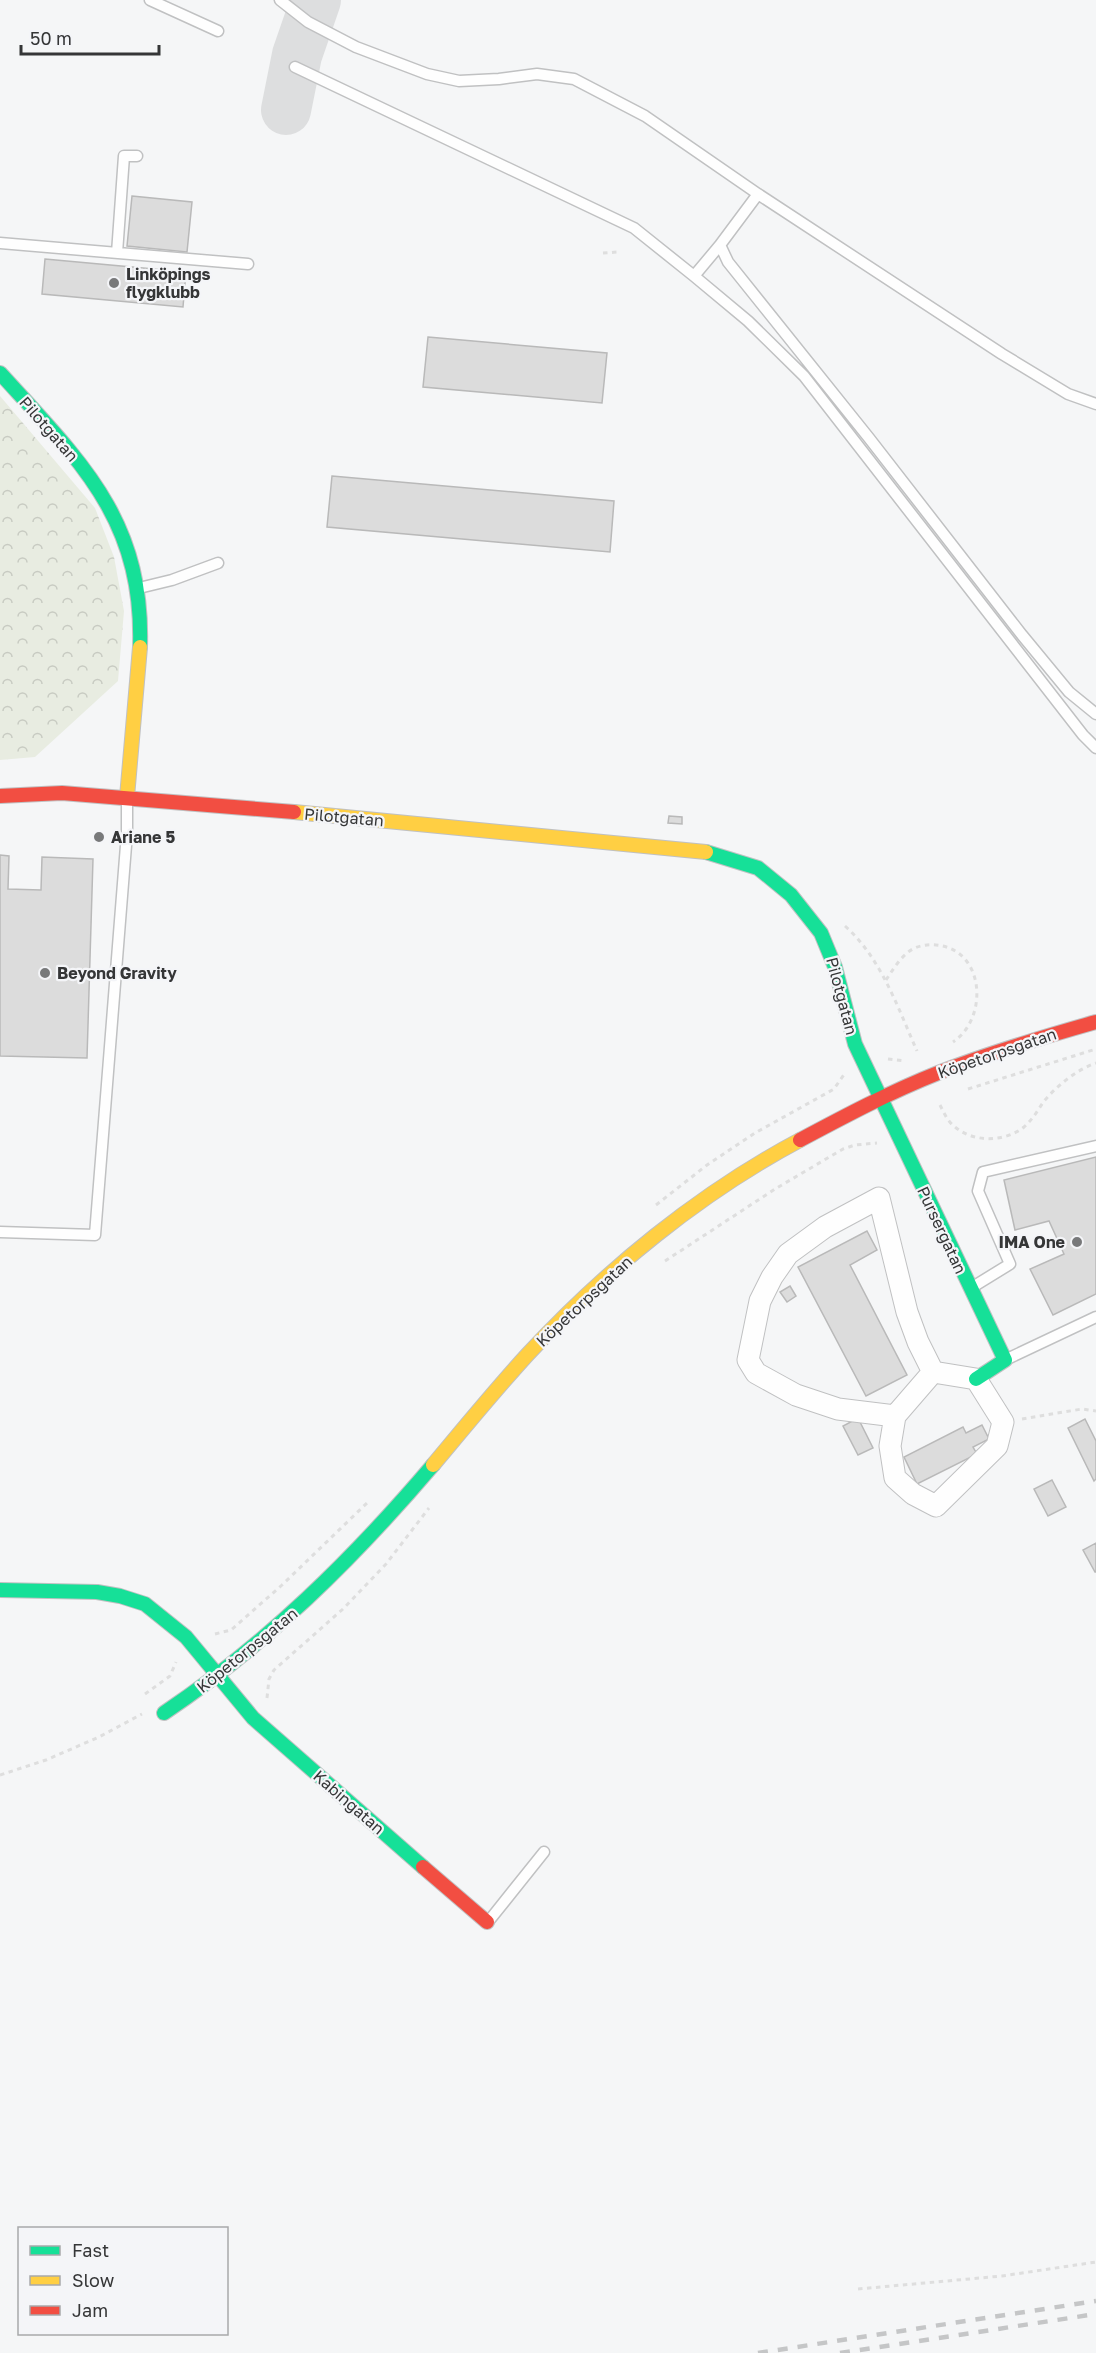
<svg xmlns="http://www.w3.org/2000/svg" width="1096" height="2353" viewBox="0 0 1096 2353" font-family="'Golos Text',sans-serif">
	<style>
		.forest { fill: url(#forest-crowns) }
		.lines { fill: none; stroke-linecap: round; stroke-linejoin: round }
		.taxiway { stroke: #dddedf; stroke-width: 50 }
		.building { fill: #dcdcdc; stroke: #b9b9b9; stroke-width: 1.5 }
		.lane-casing { stroke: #c0c1c2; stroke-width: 13 }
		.street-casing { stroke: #c0c1c2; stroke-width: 23 }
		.fast-casing { stroke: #c0c1c2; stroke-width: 16 }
		.slow-casing { stroke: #c0c1c2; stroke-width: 16 }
		.jam-casing { stroke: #c0c1c2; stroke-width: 16 }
		.path { stroke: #dedede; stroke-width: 3; stroke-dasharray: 4.5 4.5; stroke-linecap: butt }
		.lane { stroke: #fefefe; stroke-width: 10 }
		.street { stroke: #fefefe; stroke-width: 21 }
		.fast { stroke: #16e098; stroke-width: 14 }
		.slow { stroke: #ffcf43; stroke-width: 14 }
		.jam { stroke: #f24e42; stroke-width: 14 }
		.rail { stroke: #c5c6c7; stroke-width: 4.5; stroke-dasharray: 10 10; stroke-linecap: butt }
		.poi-dot { fill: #78797a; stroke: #f4f5f8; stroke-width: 2 }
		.labels { text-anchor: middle; stroke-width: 4.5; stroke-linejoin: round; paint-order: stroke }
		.poi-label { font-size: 16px; font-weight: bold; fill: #353637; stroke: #f4f5f8; text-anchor: start }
		.street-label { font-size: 16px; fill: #353637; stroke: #f4f5f8 }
	</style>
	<defs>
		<pattern id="forest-crowns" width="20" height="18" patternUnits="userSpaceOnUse" patternTransform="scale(1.5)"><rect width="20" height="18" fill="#e8ece1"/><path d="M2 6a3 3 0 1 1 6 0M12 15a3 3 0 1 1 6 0" fill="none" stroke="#c8cbc2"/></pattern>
	</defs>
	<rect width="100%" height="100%" fill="#f5f6f7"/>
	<path class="forest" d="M 0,396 L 95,508 L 114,557 L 124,611 L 118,681 L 35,757 L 0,760 Z"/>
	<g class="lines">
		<path class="taxiway" d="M 286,110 L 297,55 L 316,0"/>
	</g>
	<path class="building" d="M 132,196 L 192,202 L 187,252 L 127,246 Z
		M 45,259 L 186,272 L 183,307 L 42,294 Z
		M 428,337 L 607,353 L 602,403 L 423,387 Z
		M 332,476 L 614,501 L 610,552 L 327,527 Z
		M 669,816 L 682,817 L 682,824 L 668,823 Z
		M 0,855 L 9,856 L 8,889 L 41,890 L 42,857 L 93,859 L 87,1058 L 0,1056 Z
		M 1096,1157 L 1096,1294 L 1053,1315 L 1030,1269 L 1064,1254 L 1049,1221 L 1015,1230 L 1004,1180 Z
		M 867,1231 L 877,1250 L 850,1265 L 907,1375 L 866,1396 L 798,1267 Z
		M 790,1286 L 796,1296 L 787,1302 L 780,1292 Z
		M 858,1418 L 873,1448 L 858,1455 L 843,1426 Z
		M 1085,1419 L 1096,1441 L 1096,1479 L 1094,1481 L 1068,1428 Z
		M 982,1425 L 989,1439 L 973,1447 L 977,1454 L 917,1484 L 904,1457 L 963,1427 L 966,1433 Z
		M 1052,1480 L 1066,1507 L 1048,1516 L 1034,1489 Z
		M 1096,1543 L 1096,1572 L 1095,1572 L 1083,1550 Z"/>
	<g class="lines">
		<g class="lane-casing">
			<path id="lane" d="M 150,0 L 218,31
				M 280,0 L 308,22 L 356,47 L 427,74 L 459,81 L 499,79 L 537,74 L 574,79 L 645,116 L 758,194 L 1002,354 L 1068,394 L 1096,404
				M 295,67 L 634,228 L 694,276 L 748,321 L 804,376 L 1083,735 L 1096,748
				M 758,194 L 720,245 L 728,262 L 869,438 L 1022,635 L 1069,692 L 1096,714
				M 0,243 L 248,264
				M 117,253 L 124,156 L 137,156
				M 694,276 L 720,245
				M 139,588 L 172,580 L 218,563
				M 0,1232 L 95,1235 L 127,833 L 127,798
				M 971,1288 L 1010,1264 L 978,1191 L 983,1172 L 1096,1146
				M 1005,1360 L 1096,1317
				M 488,1922 L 544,1852"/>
		</g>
		<g class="street-casing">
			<path id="street" d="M 895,1416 L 838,1409 L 796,1395 L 756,1373 L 748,1360 L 760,1301 L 772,1277 L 788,1254 L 825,1227 L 879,1198 L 907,1312 L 918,1342 L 933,1372 L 976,1379 L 1003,1422 L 997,1446 L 936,1506 L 913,1494 L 895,1478 L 890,1446 L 895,1416 L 933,1372"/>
		</g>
		<g class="fast-casing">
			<path id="fast" d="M 0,373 C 80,461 144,519 140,647
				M 706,852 L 758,868 L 791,895 L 821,933 L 835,967 L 855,1044 L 1005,1360 L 976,1379
				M 0,1590 L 97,1592 L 120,1596 L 145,1604 L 186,1637 L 253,1718 L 423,1867
				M 164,1713 C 267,1644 353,1559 433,1465"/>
		</g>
		<g class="slow-casing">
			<path id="slow" d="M 127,797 L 140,647
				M 294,812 L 706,852
				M 433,1465 C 464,1428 495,1390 528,1354 C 606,1270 700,1193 800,1140"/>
		</g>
		<g class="jam-casing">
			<path id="jam" d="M 0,796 L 62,793 L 294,812
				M 800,1140 C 845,1116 890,1092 938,1073 C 989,1053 1043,1037 1096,1022
				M 423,1867 L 487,1922"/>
		</g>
		<path class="path" d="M 603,253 L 618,252
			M 845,926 C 881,958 898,1008 917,1051
			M 886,980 C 892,971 898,961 906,954 C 914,946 926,944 936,945 C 985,949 989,1018 953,1042
			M 888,1059 L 905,1061
			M 968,1089 L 1096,1049
			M 940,1105 C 944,1113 948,1122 955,1127 C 974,1143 1005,1142 1024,1127 C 1033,1119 1038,1110 1044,1101 C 1058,1085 1076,1070 1096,1063
			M 656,1205 L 707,1165 L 755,1133 L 834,1089 L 845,1073
			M 665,1261 L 775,1189 L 843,1149 L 855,1145 L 877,1143
			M 1022,1419 L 1082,1409 L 1096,1411
			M 215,1634 L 231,1630 L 282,1585 L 367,1503
			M 145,1694 L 170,1676 L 176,1662
			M 267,1698 L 269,1679 L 274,1670 L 343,1609 L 386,1564 L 429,1508
			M 0,1775 L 46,1760 L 99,1737 L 142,1714
			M 858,2289 L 1002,2276 L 1096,2262"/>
		<use href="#lane" class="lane"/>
		<use href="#street" class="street"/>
		<use href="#fast" class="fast"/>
		<use href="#slow" class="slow"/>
		<use href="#jam" class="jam"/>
		<path class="rail" d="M 758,2353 L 1096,2301
			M 840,2353 L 1096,2314"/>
	</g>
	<g class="poi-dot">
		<circle cx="114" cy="283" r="6"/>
		<circle cx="99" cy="837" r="6"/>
		<circle cx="45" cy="973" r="6"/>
		<circle cx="1077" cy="1242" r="6"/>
	</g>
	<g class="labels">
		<g class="poi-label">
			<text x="126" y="280">Linköpings<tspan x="126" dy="18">flygklubb</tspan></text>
			<text x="111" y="843">Ariane 5</text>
			<text x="57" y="979">Beyond Gravity</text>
			<text x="1065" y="1248" text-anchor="end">IMA One</text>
		</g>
		<g class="street-label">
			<text transform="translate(49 429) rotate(49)" y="6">Pilotgatan</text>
			<text transform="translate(344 817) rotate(5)" y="6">Pilotgatan</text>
			<text transform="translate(842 996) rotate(75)" y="6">Pilotgatan</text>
			<text transform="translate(997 1053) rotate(-19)" y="6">Köpetorpsgatan</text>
			<text transform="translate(942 1230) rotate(65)" y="6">Pursergatan</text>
			<text transform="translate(584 1301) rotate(-43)" y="6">Köpetorpsgatan</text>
			<text transform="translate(247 1650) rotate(-39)" y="6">Köpetorpsgatan</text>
			<text transform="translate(349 1802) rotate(41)" y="6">Kabingatan</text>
		</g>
	</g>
	<rect x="18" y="2227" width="210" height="108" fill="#f4f5f8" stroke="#a8a9ab" stroke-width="1.5"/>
	<rect x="30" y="2246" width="30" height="9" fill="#16e098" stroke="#a8a9ab" stroke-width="1.5"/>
	<text x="72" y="2257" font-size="18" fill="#353637">Fast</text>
	<rect x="30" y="2276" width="30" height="9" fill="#ffcf43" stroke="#a8a9ab" stroke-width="1.5"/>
	<text x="72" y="2287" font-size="18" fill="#353637">Slow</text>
	<rect x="30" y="2306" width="30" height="9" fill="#f24e42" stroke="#a8a9ab" stroke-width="1.5"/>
	<text x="72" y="2317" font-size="18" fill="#353637">Jam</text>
	<path d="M21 45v9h138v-9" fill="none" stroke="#353637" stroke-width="3"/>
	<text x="30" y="45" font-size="18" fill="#353637" stroke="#f4f5f8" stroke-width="4.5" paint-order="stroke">50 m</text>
</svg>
